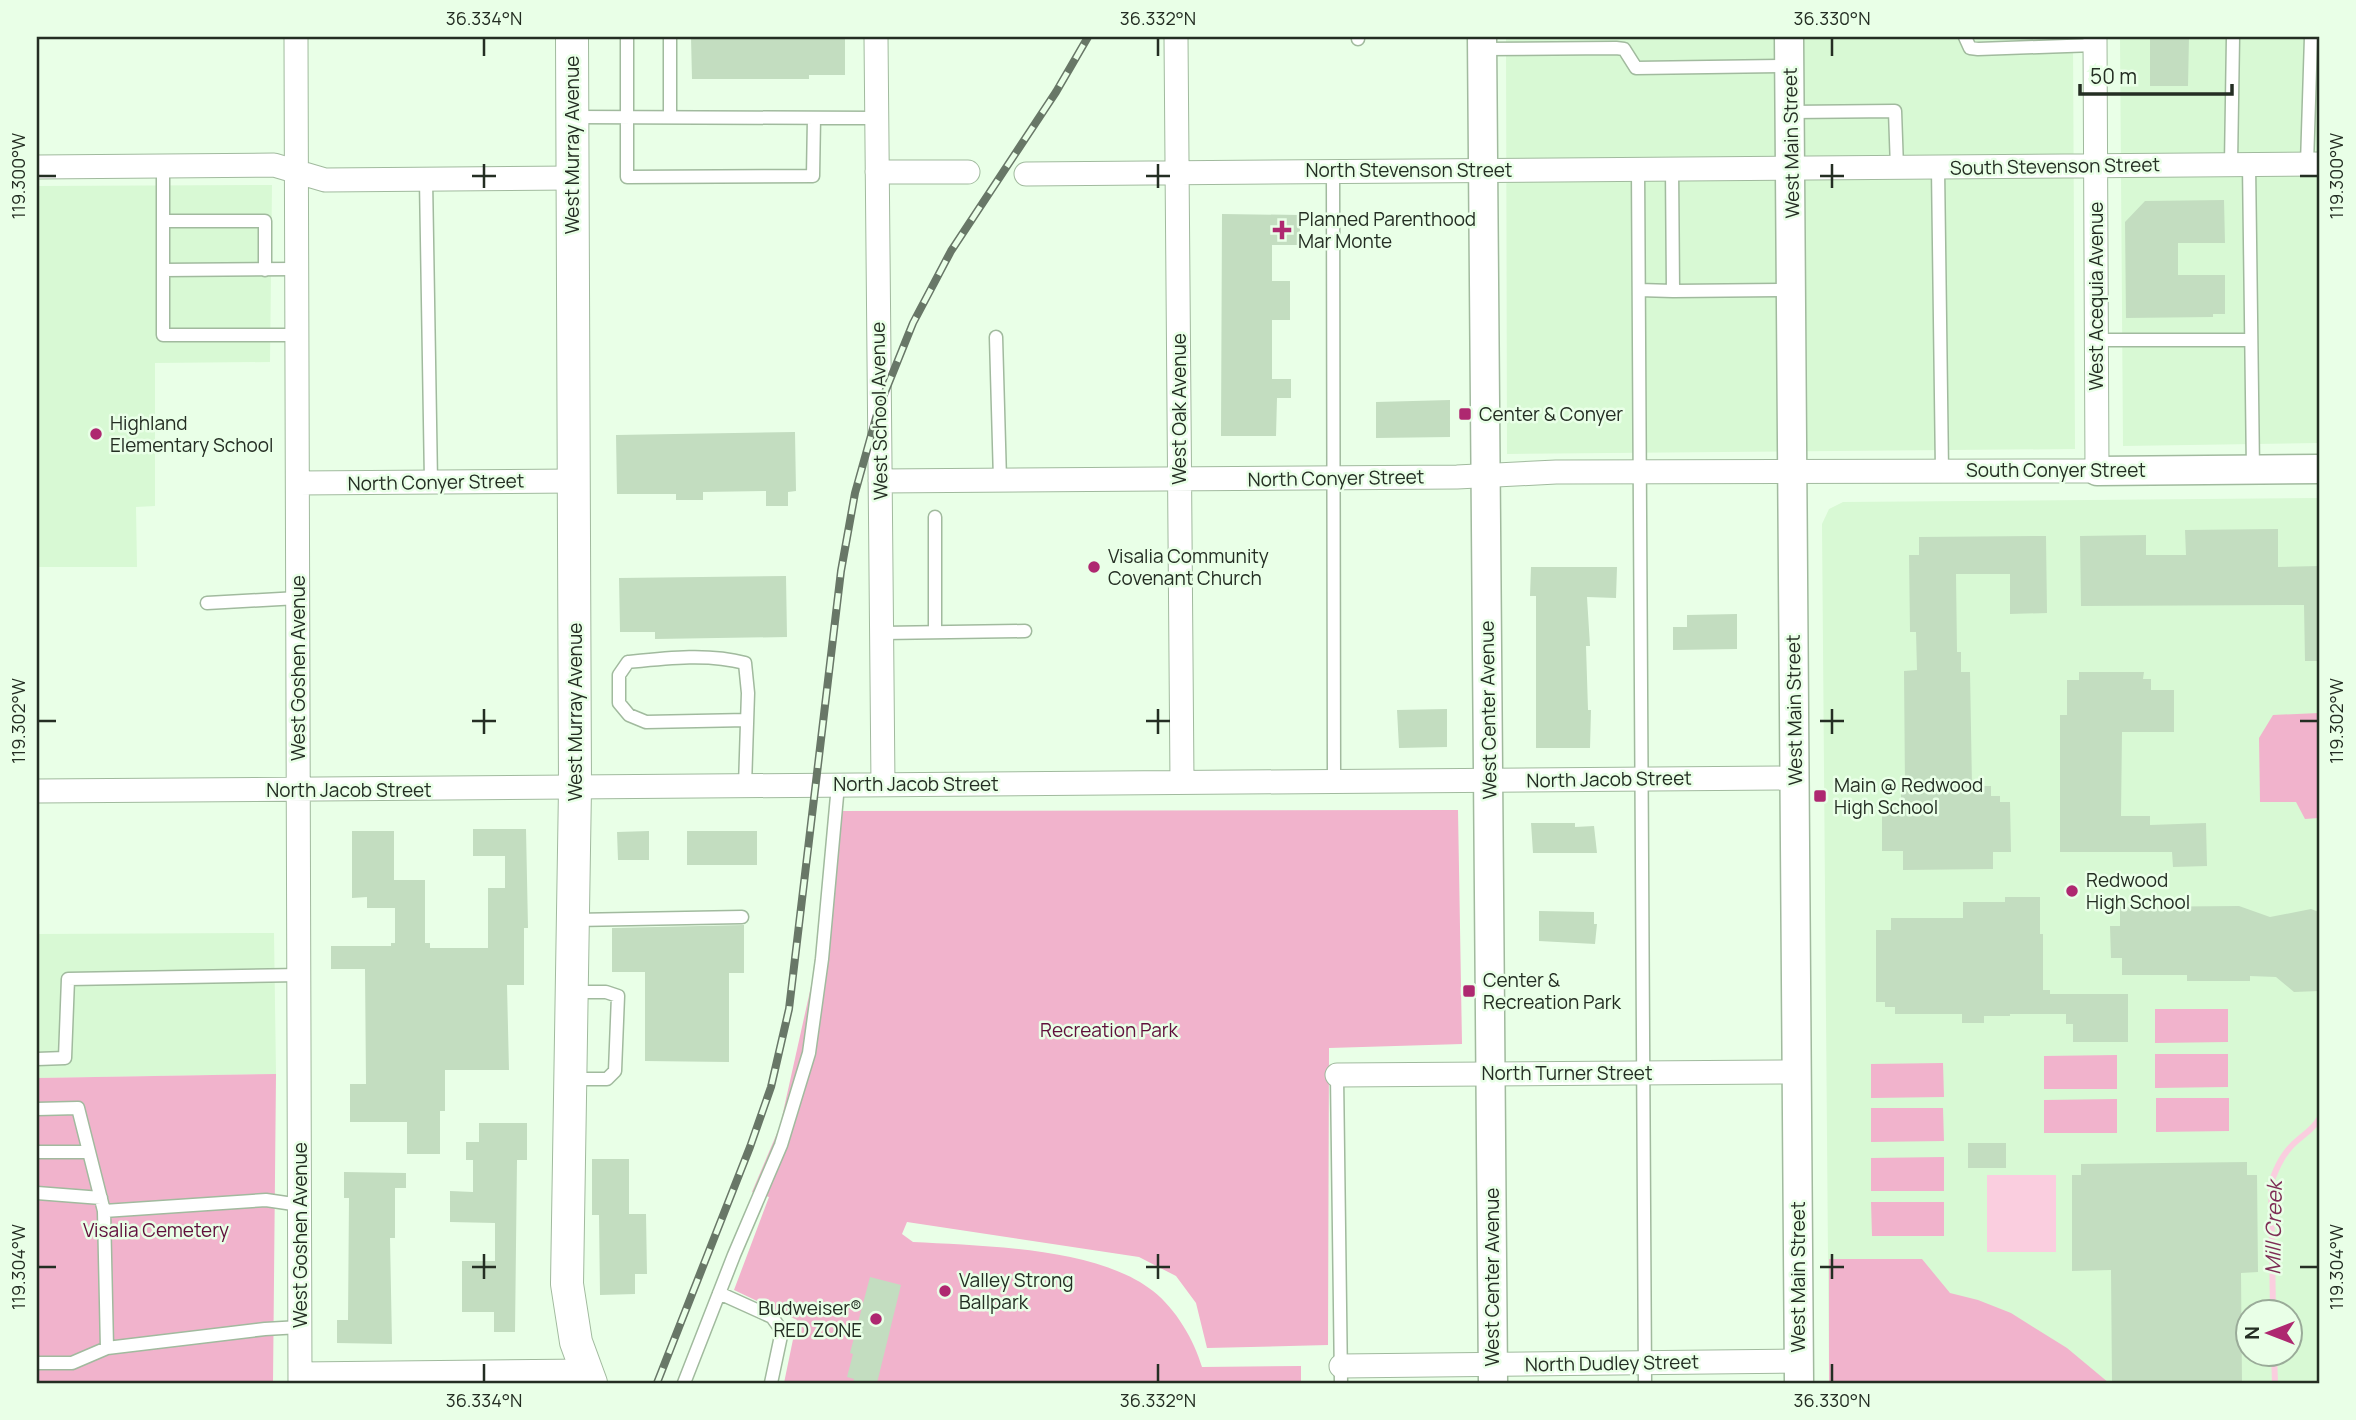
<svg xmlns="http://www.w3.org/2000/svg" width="2356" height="1420" viewBox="0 0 2356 1420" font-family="Manrope,sans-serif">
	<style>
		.built { fill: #d8f9d4; fill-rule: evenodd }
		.green { fill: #f1b3cc }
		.water { fill: #facedf }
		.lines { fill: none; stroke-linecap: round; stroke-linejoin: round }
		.stream { stroke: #facedf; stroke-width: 6 }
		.building { fill: #c3ddc0 }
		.service-casing { stroke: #a1ba9e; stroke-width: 15 }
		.minor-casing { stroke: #a1ba9e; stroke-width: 25 }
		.tertiary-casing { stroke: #a1ba9e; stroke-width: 31 }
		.secondary-casing { stroke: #a1ba9e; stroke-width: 34 }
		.service { stroke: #fff; stroke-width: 12 }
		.minor { stroke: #fff; stroke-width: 23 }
		.tertiary { stroke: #fff; stroke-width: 28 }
		.secondary { stroke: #fff; stroke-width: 32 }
		.rail-casing { stroke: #687767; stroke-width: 8 }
		.rail { stroke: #e9ffe7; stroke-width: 5; stroke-dasharray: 16; stroke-linecap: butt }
		.ticks { fill: none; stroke: #242e23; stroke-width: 2.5 }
		.poi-dot { fill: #ae2870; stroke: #e9ffe7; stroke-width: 2.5 }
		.labels { text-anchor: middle; stroke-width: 5; stroke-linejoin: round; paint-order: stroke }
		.street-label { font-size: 19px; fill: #242e23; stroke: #e9ffe7 }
		.poi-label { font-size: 19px; fill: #242e23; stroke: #e9ffe7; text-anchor: start }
		.park-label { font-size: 19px; fill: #600f3b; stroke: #e9ffe7 }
		.water-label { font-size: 21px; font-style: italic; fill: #7e2d55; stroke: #e9ffe7 }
		.neatline { fill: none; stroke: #242e23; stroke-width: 2.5 }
		.ticks-label { font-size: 18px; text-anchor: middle; fill: #242e23 }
	</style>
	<rect width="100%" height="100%" fill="#e9ffe7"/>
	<path class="built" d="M 1506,37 L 2073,37 L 2075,449 L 1507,454 Z
		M 2120,37 L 2319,37 L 2319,443 L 2123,446 Z
		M 272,185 L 270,362 L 155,363 L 155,506 L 136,507 L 137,567 L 37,567 L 37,186 Z
		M 2319,498 L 2319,1383 L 1829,1383 L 1822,524 L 1829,509 L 1843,502 ZM 2248,1312 L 2290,1312 L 2290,1354 L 2248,1354 Z
		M 274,933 L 276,1074 L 37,1078 L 37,934 Z"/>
	<path class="green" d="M 2319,713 L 2319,818 L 2305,819 L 2296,802 L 2260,802 L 2259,738 L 2273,715 Z
		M 1458,810 L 1462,1044 L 1329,1048 L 1328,1345 L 1207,1348 L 1196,1303 L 1176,1276 L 1139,1257 L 907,1222 L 902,1234 L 913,1242 C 982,1246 1097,1247 1153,1291 C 1176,1309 1194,1340 1202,1367 L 1301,1366 L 1301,1383 L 784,1383 L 797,1320 L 734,1290 L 769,1197 L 752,1192 L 780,1126 L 812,982 L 833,811 Z
		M 2155,1009 L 2228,1009 L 2228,1042 L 2155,1043 Z
		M 2155,1054 L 2228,1054 L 2228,1087 L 2155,1088 Z
		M 2117,1055 L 2117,1089 L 2044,1089 L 2044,1056 Z
		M 1943,1063 L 1944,1097 L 1871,1098 L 1871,1064 Z
		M 276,1074 L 273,1383 L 37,1383 L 37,1078 Z
		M 2229,1098 L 2229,1131 L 2156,1132 L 2156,1098 Z
		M 2117,1099 L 2117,1133 L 2044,1133 L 2044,1100 Z
		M 1871,1108 L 1943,1108 L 1944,1141 L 1871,1142 Z
		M 1944,1157 L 1944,1191 L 1871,1191 L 1871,1158 Z
		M 1871,1202 L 1944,1202 L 1944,1236 L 1872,1236 Z
		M 1829,1259 L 1922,1259 L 1950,1293 L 1978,1300 L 2011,1313 L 2067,1348 L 2109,1383 L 1829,1383 Z"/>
	<path class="water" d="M 1987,1175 L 2056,1175 L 2056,1252 L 1987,1252 Z"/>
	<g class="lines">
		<path class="stream" d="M 2273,1312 L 2271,1183 C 2277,1166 2284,1151 2299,1139 C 2307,1132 2313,1129 2319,1119
			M 2274,1354 L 2275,1383"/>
	</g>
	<path class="building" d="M 691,37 L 845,37 L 845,75 L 809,75 L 809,79 L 692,79 Z
		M 2150,37 L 2189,37 L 2188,86 L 2150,86 Z
		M 2224,200 L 2225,243 L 2178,243 L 2178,275 L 2225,275 L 2225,314 L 2213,314 L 2213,317 L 2126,318 L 2125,222 L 2145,201 Z
		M 1222,214 L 1300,215 L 1300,245 L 1272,245 L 1272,281 L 1290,281 L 1290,320 L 1272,320 L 1272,379 L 1291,379 L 1291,398 L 1277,398 L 1276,436 L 1221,436 Z
		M 1450,400 L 1450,437 L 1376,438 L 1376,402 Z
		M 795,432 L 796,491 L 788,492 L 788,506 L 766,506 L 766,491 L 703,492 L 703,500 L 676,500 L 676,494 L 617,494 L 616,435 Z
		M 2278,529 L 2278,567 L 2319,566 L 2319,661 L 2305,661 L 2304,605 L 2081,606 L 2080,536 L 2146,535 L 2146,555 L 2186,555 L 2185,530 Z
		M 2046,536 L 2047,613 L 2010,614 L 2010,574 L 1956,574 L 1957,652 L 1961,652 L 1961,672 L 1970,672 L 1972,786 L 1991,786 L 1991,796 L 2000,796 L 2000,802 L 2010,802 L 2011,852 L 1993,852 L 1993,869 L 1903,870 L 1903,851 L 1882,851 L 1882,805 L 1901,804 L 1901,787 L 1905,787 L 1904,671 L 1917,670 L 1916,632 L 1910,632 L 1909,555 L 1919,555 L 1919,537 Z
		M 1531,567 L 1617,567 L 1616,598 L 1587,597 L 1590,646 L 1586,646 L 1588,710 L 1591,710 L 1590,748 L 1536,748 L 1536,596 L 1530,596 Z
		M 786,576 L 787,637 L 655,639 L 655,632 L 620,632 L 619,578 Z
		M 1737,614 L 1737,649 L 1673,650 L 1673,627 L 1687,627 L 1687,615 Z
		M 2079,672 L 2144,672 L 2143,679 L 2151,679 L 2151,690 L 2174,690 L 2174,732 L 2122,732 L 2121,816 L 2150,816 L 2150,825 L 2206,823 L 2207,866 L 2173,867 L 2172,852 L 2060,852 L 2060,715 L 2067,715 L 2067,680 L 2079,680 Z
		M 1447,709 L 1447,747 L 1399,748 L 1397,710 Z
		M 1531,823 L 1575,823 L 1575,827 L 1594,826 L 1597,853 L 1533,853 Z
		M 473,829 L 526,829 L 528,928 L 524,928 L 524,985 L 507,985 L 509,1070 L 445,1070 L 445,1111 L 440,1111 L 440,1154 L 407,1154 L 407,1122 L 350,1122 L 350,1084 L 366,1084 L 365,969 L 331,969 L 331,946 L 391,946 L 391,943 L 395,943 L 395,908 L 367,908 L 367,897 L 352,898 L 352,831 L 394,831 L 394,880 L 425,880 L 425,943 L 430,943 L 430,948 L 488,948 L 488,888 L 505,888 L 505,856 L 473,856 Z
		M 649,831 L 649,860 L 618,860 L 617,832 Z
		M 687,831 L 757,831 L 757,865 L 687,865 Z
		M 2005,897 L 2040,897 L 2040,934 L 2043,934 L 2043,990 L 2050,990 L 2050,994 L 2128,994 L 2128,1042 L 2073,1042 L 2073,1024 L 2066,1024 L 2066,1014 L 2010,1014 L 2010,1016 L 1984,1016 L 1984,1023 L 1962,1023 L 1962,1014 L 1895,1014 L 1895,1007 L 1885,1007 L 1885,1002 L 1876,1002 L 1876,930 L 1891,930 L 1891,918 L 1963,918 L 1963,902 L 2005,902 Z
		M 2239,906 L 2270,917 L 2311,909 L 2319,912 L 2319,991 L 2294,992 L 2276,977 L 2250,976 L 2250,981 L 2187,981 L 2187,975 L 2122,975 L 2122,958 L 2111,958 L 2110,926 L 2120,926 L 2120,907 Z
		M 1539,911 L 1594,912 L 1594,924 L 1597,924 L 1595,944 L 1539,941 Z
		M 744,925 L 744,973 L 729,973 L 729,1062 L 645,1061 L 645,972 L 612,972 L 612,928 Z
		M 479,1123 L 527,1123 L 527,1160 L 517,1160 L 515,1332 L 494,1332 L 494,1312 L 462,1312 L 462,1261 L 495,1261 L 495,1223 L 450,1222 L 450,1191 L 473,1192 L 473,1160 L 466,1160 L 466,1142 L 479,1142 Z
		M 1968,1143 L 2006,1143 L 2006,1168 L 1968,1168 Z
		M 592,1159 L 629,1159 L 629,1214 L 646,1214 L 647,1274 L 635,1274 L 635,1294 L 600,1295 L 599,1215 L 592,1215 Z
		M 2247,1162 L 2247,1175 L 2257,1175 L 2258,1272 L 2241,1273 L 2242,1383 L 2112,1383 L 2111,1270 L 2072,1271 L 2072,1175 L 2081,1175 L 2081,1164 Z
		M 344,1172 L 406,1173 L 406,1188 L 395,1188 L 395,1238 L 390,1238 L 392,1344 L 337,1343 L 337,1320 L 348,1320 L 349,1198 L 344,1198 Z
		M 870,1277 L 901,1285 L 877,1383 L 853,1383 L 854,1379 L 847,1377 L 853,1354 L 850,1353 Z"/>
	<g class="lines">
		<g class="service-casing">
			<path id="service" d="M 627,37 L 627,177 L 813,176 L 814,118
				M 1965,37 L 1970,48 L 1978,49 L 2095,45
				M 1358,39 L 1358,37
				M 1482,49 L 1616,48 L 1624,49 L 1636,68 L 1789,66
				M 1790,112 L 1895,111 L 1897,168
				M 573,117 L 877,118
				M 670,117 L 670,37
				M 2231,164 L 2233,37
				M 2249,164 L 2253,470
				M 2307,164 L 2311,37
				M 163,166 L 163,270 L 297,269
				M 1638,167 L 1645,1383
				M 1938,168 L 1942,471
				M 1333,170 L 1334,781
				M 426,179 L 431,482
				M 163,221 L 265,221 L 265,270
				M 163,270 L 163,335 L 297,335
				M 1639,290 L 1673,291 L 1672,167
				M 1673,291 L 1791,290
				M 996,337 L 1000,480
				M 2096,340 L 2251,340
				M 935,517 L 935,632
				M 207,603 L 298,598
				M 882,633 L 1025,631
				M 745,786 L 748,693 L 745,663 C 709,653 666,658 628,662 L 619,675 L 619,703 L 629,715 L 646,722 L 747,720
				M 574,920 L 742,917
				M 37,1059 L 65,1058 L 68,979 L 300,975
				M 1337,1075 L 1341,1383
				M 572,1079 L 607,1079 L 615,1071 L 618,996 L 606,992 L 573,992
				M 37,1109 L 78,1108 L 104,1211
				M 37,1152 L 89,1152
				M 37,1193 L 101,1198
				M 300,1205 L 266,1200 L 104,1211 L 107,1348 L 265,1329 L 300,1327
				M 719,1293 L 772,1317 L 782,1331 L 771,1383
				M 37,1363 L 72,1363 L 107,1348
				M 684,1383 L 734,1255 L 781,1145 L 809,1053 L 822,959 L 838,785"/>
		</g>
		<g class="minor-casing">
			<path id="minor" d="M 296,37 L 300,1383
				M 876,37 L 883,785
				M 1176,37 L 1182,782
				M 37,167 L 274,165 L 325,180 L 572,178
				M 877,172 L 968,172
				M 1026,174 L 2319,164
				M 880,481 L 1457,477 L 1556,472 L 2097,471 L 2095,37
				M 298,483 L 574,481
				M 37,791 L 1795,778
				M 1337,1075 L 1797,1072
				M 1341,1366 L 1799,1361
				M 300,1374 L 586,1371"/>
		</g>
		<g class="tertiary-casing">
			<path id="tertiary" d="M 1482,37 L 1493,1383
				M 1789,37 L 1799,1383
				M 2097,471 L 2319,469"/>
		</g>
		<g class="secondary-casing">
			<path id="secondary" d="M 572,37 L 575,788 L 567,1284 L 576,1342 L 591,1383"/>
		</g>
		<use href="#service" class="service"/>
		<use href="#minor" class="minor"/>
		<use href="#tertiary" class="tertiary"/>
		<use href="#secondary" class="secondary"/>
		<g class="rail-casing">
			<path id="rail" d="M 657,1383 L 750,1147 L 771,1087 L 789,1009 L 841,571 L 855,493 L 879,407 L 913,323 L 951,251 L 1056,92 L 1088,37"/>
		</g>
		<use href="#rail" class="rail"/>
	</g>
	<path class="ticks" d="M 484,38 L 484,56M 1158,38 L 1158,56M 1832,38 L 1832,56M 484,164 L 484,188M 1158,164 L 1158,188M 1832,164 L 1832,188M 38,176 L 56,176M 472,176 L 496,176M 1146,176 L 1170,176M 1820,176 L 1844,176M 2300,176 L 2318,176M 484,709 L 484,734M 1158,709 L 1158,734M 1832,709 L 1832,734M 38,721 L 56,721M 472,721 L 496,721M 1146,721 L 1170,721M 1820,721 L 1844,721M 2300,721 L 2318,721M 484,1254 L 484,1279M 1158,1254 L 1158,1279M 1832,1254 L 1832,1279M 38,1267 L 56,1267M 472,1267 L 496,1267M 1146,1267 L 1170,1267M 1820,1267 L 1844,1267M 2300,1267 L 2318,1267M 484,1364 L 484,1382M 1158,1364 L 1158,1382M 1832,1364 L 1832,1382"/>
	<g class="poi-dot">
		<path d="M1278.5 219.5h7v7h7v7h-7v7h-7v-7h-7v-7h7z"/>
		<rect x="1458" y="407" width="14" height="14" rx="3.5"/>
		<circle cx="96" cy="434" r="7"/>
		<circle cx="1094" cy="567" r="7"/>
		<rect x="1813" y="789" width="14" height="14" rx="3.5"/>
		<circle cx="2072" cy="891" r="7"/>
		<rect x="1462" y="984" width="14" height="14" rx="3.5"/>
		<circle cx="945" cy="1291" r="7"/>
		<circle cx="876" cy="1319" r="7"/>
	</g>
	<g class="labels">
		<g class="street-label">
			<text transform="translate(1791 143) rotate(-91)" y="7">West Main Street</text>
			<text transform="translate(572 145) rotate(-90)" y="7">West Murray Avenue</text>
			<text transform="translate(2055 166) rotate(-1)" y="7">South Stevenson Street</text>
			<text x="1409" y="177">North Stevenson Street</text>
			<text transform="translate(2096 296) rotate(-90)" y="7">West Acequia Avenue</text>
			<text transform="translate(1179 409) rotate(-90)" y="7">West Oak Avenue</text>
			<text transform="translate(879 411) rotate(-91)" y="7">West School Avenue</text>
			<text x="2056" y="477">South Conyer Street</text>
			<text transform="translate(1336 478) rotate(-1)" y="7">North Conyer Street</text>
			<text transform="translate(436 482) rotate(-1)" y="7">North Conyer Street</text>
			<text transform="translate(298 668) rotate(-90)" y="7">West Goshen Avenue</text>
			<text transform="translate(1488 710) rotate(-91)" y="7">West Center Avenue</text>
			<text transform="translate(1794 710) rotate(-91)" y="7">West Main Street</text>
			<text transform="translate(575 712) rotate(-90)" y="7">West Murray Avenue</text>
			<text transform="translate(1609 779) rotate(-1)" y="7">North Jacob Street</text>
			<text x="916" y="791">North Jacob Street</text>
			<text x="349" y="797">North Jacob Street</text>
			<text x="1567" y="1080">North Turner Street</text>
			<text transform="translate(300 1235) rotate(-90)" y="7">West Goshen Avenue</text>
			<text transform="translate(1492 1277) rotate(-90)" y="7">West Center Avenue</text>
			<text transform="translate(1798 1277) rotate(-90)" y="7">West Main Street</text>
			<text transform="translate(1612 1363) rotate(-1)" y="7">North Dudley Street</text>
		</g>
		<g class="poi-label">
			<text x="1298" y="226">Planned Parenthood<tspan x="1298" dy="22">Mar Monte</tspan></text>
			<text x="1479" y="421">Center &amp; Conyer</text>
			<text x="110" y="430">Highland<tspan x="110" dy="22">Elementary School</tspan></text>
			<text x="1108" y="563">Visalia Community<tspan x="1108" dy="22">Covenant Church</tspan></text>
			<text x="1834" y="792">Main @ Redwood<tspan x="1834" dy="22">High School</tspan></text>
			<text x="2086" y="887">Redwood<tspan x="2086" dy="22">High School</tspan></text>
			<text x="1483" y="987">Center &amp;<tspan x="1483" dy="22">Recreation Park</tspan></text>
			<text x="959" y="1287">Valley Strong<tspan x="959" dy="22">Ballpark</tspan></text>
			<text x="862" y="1315" text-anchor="end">Budweiser®<tspan x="862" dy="22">RED ZONE</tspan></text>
		</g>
		<g class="park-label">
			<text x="1109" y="1037">Recreation Park</text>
			<text x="156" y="1237">Visalia Cemetery</text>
		</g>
		<g class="water-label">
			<text transform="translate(2274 1228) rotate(-89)" y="7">Mill Creek</text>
		</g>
	</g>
	<rect width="2356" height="1420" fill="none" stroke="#e9ffe7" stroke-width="77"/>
	<g transform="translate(2269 1333) rotate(270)"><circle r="33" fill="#e9ffe7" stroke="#9aab99" stroke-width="2"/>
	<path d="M0-5L12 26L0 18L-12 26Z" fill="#ae2870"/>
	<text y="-10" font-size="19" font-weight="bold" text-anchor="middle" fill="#242e23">N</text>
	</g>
	<path d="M2080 84v10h152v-10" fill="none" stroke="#242e23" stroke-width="3.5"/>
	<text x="2090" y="84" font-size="21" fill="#242e23" stroke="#e9ffe7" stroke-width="5" paint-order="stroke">50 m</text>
	<rect x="38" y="38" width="2280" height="1344" class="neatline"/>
	<g class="ticks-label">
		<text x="484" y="25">36.334°N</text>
		<text x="1158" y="25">36.332°N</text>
		<text x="1832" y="25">36.330°N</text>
		<text transform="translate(2337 176) rotate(-90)" y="6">119.300°W</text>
		<text transform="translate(19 176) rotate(-90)" y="6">119.300°W</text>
		<text transform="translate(2337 721) rotate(-90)" y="6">119.302°W</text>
		<text transform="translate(19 721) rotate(-90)" y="6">119.302°W</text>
		<text transform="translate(2337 1267) rotate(-90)" y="6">119.304°W</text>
		<text transform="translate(19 1267) rotate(-90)" y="6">119.304°W</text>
		<text x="484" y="1407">36.334°N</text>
		<text x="1158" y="1407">36.332°N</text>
		<text x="1832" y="1407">36.330°N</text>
	</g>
</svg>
